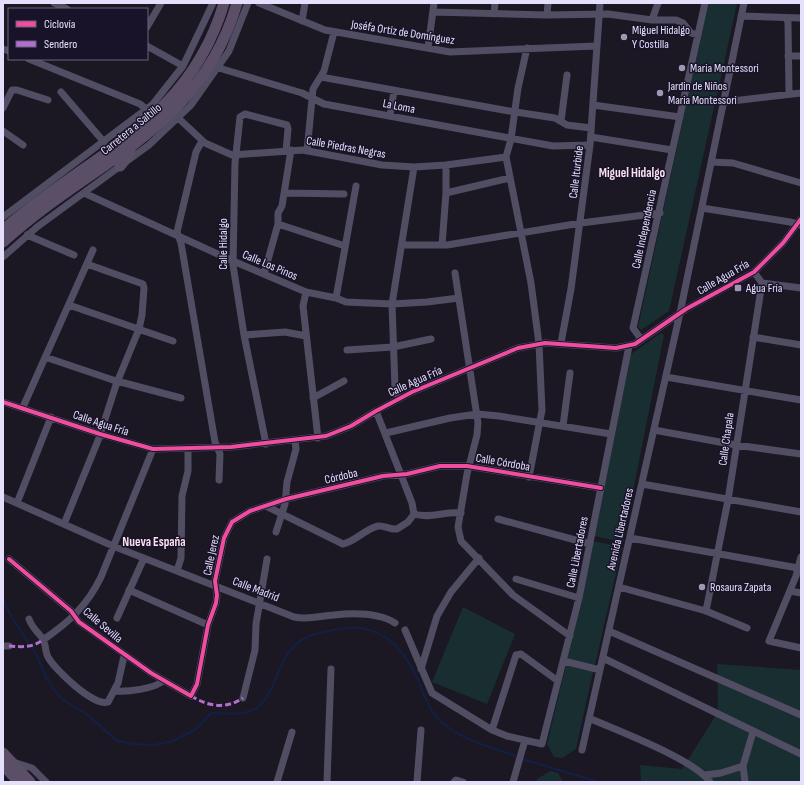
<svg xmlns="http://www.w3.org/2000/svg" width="804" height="785" viewBox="0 0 804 785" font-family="'Sofia Sans Condensed',sans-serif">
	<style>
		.green { fill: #182e31 }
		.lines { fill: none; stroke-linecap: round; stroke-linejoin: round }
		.stream { stroke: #132046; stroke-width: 2 }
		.minor { stroke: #514e64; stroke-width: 7 }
		.primary { stroke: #5b4f68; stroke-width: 11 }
		.quiet { stroke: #b36fd0; stroke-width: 3; stroke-dasharray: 6 3; stroke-linecap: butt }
		.cycleway-casing { stroke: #191329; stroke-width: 6 }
		.cycleway { stroke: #ef4d9e; stroke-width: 4 }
		.poi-dot { fill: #9e99b0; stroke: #191329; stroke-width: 1.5 }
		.labels { text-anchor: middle; stroke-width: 3; stroke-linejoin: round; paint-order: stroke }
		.poi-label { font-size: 12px; fill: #e5dffc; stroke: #191329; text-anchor: start }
		.street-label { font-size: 12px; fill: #e5dffc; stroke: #191329 }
		.neighbourhood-label { font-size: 13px; font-weight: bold; fill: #fce1ef; stroke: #191329 }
	</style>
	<rect width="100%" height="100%" fill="#1b1824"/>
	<path class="green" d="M 708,3 L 737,3 L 717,96 L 687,102 Z
		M 716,98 L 669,311 L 641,330 L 638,327 L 686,105 Z
		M 661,333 L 664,335 L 623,542 L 594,536 L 631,354 Z
		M 593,541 L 622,547 L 595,665 L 567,658 Z
		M 463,607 L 515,634 L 487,704 L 432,682 Z
		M 717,664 L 801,670 L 801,782 L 641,782 L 640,765 L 682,769 L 718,712 Z
		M 566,665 L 593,672 L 576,749 L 562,758 L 554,757 L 547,744 Z
		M 550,771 L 558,773 L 563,782 L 537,782 L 537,779 Z"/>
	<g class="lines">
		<path class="stream" d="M 3,599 L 10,614 L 37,656 L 47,679 L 54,690 L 63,700 L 88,715 L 117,741 L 133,744 L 154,745 L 173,741 L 196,729 L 211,713 C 223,713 235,715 247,712 C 285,701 268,644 319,633 C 328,631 352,626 361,628 C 391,633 406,654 418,680 C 421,688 431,712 437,718 C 457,739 492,747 518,757
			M 522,759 L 599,782"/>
		<path class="minor" d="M 54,3 L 67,9
			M 259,3 L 325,30 L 450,52 L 596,46
			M 433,12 L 547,15 L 608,14 L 652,20 L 676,20 L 683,23 L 691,33 L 698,35
			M 494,14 L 495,3
			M 547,15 L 548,3
			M 741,16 L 801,18
			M 786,18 L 788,22 L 789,94
			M 652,20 L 658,3
			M 302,21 L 305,3
			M 147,27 L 161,3
			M 147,46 L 183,66
			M 428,48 L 434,3
			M 527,48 L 518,88 L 511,139 L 506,157 L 531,283 L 539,344 L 542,410 L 529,477
			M 3,49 L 9,51
			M 788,56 L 801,56
			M 29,59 L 140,104 L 146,109
			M 209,65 L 302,93 L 324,104 L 553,146 L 590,145
			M 321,77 L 509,111 L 555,118 L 567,125 L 591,128
			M 61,92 L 104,142
			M 724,102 L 801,93
			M 593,105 L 680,117
			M 3,108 L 12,90 L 17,90 L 48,100
			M 175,115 L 205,143 L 232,155 L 303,150 L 382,165 L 414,167 L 446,165 L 506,157
			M 390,116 L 394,91
			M 561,121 L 567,75
			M 3,131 L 23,145
			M 591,137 L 672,150
			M 202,141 L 196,152 L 177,232 L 181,243 L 215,442 L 220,454 L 219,480
			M 307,151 L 313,89 L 324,71 L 334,32
			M 711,162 L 733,163 L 801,183
			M 84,193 L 233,261 L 306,292 L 336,298 L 346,302 L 392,304 L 427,302 L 459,298
			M 285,193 L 344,194
			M 446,193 L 510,178
			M 702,208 L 790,222 L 801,225
			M 3,217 L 153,104 L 183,66 L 213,3
			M 278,224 L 345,246
			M 27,235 L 74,255
			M 402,245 L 447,245 L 581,223 L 660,213
			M 442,245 L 446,193 L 446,165
			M 3,257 L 37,227 L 149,145 L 191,105 L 229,51 L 248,3
			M 455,273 L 478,423 L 477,435 L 467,474 L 458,527 L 461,541 L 513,595 L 570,636
			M 264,274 L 278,224 L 278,213 L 282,206 L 291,150
			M 762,283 L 801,288
			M 306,292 L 303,306 L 318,438
			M 336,298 L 356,186
			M 69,305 L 173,341
			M 244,335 L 285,332 L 306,336
			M 753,337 L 801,345
			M 641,339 L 633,328 L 705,3
			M 561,343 L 571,289 L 590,145 L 600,3
			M 347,350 L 393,347 L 431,339
			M 45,357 L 113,380 L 181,398
			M 666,377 L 801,400
			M 313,398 L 344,381
			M 399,399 L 395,388 L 392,304 L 414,167
			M 3,402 L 100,434 L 153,449 L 231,447 L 326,436 L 351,426 L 376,411 L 412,392 L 518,348 L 545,343 L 616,348 L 635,344 L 686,309 L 754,272 L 783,243 L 801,219
			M 23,407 L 93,250
			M 376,411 L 412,503 L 414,514
			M 563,426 L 570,373
			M 654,430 L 736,445 L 801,454
			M 386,433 L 450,418 L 477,414 L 499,416 L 611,434
			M 266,444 L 244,335 L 233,265 L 235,163 L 240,117 L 245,114 L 287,125 L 288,129 L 286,151
			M 642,484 L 801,512
			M 3,497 L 113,546 L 294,617 C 309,620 319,616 334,615 C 353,613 379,613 395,623
			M 17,503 L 51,417
			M 266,506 L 343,544 C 356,541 365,529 378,526 C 384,525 390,530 397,529 L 408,522 L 414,514
			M 414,514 C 430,519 445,511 461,513
			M 498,519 L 590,544
			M 64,524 L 99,438 L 116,385 L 139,329 L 142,315 L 144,288 L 143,284 L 87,264
			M 276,532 L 285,504 L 287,482 L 296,449 L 295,441
			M 630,538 L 798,568
			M 801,557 L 796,576 L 769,641 L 801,648
			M 9,559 L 71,611 L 79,622 L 151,673 L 191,696 L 197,684 L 208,625 L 216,603 L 217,595 L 215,581 L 224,538 L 232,522 L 250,511 L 286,499 L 383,476 L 407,474 L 440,466 L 467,466 L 601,488
			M 177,571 L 181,558 L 182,496 L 188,471 L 188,449
			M 516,579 L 579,598
			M 619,587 L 706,611 L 747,628
			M 129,590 L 208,625
			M 790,591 L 801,593
			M 706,611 L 728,500 L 762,283 L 754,272
			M 117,618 L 144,558
			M 29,619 C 32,628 38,632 43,639 C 46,644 45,652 48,657 C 55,670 94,707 108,702 L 118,683 L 124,656
			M 405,630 L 432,693 L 492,730 L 507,736 L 542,744 L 579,598 L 629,346
			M 609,631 L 801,715
			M 43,640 C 69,622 87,606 101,577 L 153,449
			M 3,646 L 9,646
			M 603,658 L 801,754
			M 564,661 L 600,670
			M 421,669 L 437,616 L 451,592 L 479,558
			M 115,691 C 127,692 154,689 163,681
			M 243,698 L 255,650 L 256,624 L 267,559
			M 589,718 C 618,731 694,759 710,782
			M 492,730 L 516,655 L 521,654 L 558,681
			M 582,750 L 680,313 L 744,3
			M 13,762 L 32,768 L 46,782
			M 705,775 L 721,773 L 743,766
			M 277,782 L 292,732
			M 327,782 L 331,669
			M 417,782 L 421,730
			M 454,782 L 456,780 L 463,782
			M 513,782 L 525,740
			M 745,782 L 743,766 L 753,732"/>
		<path class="primary" d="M 120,166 L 128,156 L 130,150
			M 3,230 C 88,154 188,125 224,3
			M 3,242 C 91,161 200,131 237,3
			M 3,753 L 30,782
			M 3,765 L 19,782"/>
		<path class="quiet" d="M 9,646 C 23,647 31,648 43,640
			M 191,696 C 208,706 225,710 243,698"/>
		<g class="cycleway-casing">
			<path id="cycleway" d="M 3,402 L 100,434 L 153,449 L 231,447 L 326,436 L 351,426 L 376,411 L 412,392 L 518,348 L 545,343 L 616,348 L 635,344 L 686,309 L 754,272 L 783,243 L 801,219
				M 9,559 L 71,611 L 79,622 L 151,673 L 191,696 L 197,684 L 208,625 L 216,603 L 217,595 L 215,581 L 224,538 L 232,522 L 250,511 L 286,499 L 383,476 L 407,474 L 440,466 L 467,466 L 601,488"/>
		</g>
		<use href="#cycleway" class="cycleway"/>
	</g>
	<g class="poi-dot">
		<circle cx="624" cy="37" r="4"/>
		<circle cx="682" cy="68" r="4"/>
		<circle cx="660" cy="93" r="4"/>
		<rect x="734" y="284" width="8" height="8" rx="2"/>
		<circle cx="702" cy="587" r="4"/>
	</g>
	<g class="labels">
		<g class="poi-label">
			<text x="632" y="34">Miguel Hidalgo<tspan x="632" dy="14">Y Costilla</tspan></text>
			<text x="690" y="72">Maria Montessori</text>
			<text x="668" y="90">Jardin de Niños<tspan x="668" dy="14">Maria Montessori</tspan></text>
			<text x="746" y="292">Agua Fría</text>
			<text x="710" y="591">Rosaura Zapata</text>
		</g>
		<g class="street-label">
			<text transform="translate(403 32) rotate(9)" y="4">Joséfa Ortiz de Domínguez</text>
			<text transform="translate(399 106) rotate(11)" y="4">La Loma</text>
			<text transform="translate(131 129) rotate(-39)" y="4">Carretera a Saltillo</text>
			<text transform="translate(346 147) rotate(10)" y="4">Calle Piedras Negras</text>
			<text transform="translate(576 172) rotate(-83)" y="4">Calle Iturbide</text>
			<text transform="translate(644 229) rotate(-78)" y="4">Calle Independencia</text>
			<text transform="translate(223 244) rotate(-90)" y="4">Calle Hidalgo</text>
			<text transform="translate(270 265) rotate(23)" y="4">Calle Los Pinos</text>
			<text transform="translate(723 277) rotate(-30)" y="4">Calle Agua Fría</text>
			<text transform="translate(415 381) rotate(-24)" y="4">Calle Agua Fría</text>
			<text transform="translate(101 423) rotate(18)" y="4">Calle Agua Fría</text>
			<text transform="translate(726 439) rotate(-82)" y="4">Calle Chapala</text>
			<text transform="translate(503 462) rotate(10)" y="4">Calle Córdoba</text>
			<text transform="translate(341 476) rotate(-13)" y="4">Córdoba</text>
			<text transform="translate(620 529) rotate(-77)" y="4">Avenida Libertadores</text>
			<text transform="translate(577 552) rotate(-79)" y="4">Calle Libertadores</text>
			<text transform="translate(211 555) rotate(-78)" y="4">Calle Jerez</text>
			<text transform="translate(256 589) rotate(21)" y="4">Calle Madrid</text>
			<text transform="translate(103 625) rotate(40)" y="4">Calle Sevilla</text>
		</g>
		<g class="neighbourhood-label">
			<text x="632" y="177">Miguel Hidalgo</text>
			<text x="154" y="546">Nueva España</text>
		</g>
	</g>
	<rect width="804" height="785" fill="none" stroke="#e5dffc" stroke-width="8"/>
	<rect x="8" y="8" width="140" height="52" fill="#191329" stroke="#6b657d"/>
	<rect x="16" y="21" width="20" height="6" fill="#ef4d9e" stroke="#6b657d"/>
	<text x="44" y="28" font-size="12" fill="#e5dffc">Ciclovía</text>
	<rect x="16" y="41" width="20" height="6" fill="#b36fd0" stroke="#6b657d"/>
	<text x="44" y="48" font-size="12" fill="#e5dffc">Sendero</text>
</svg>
